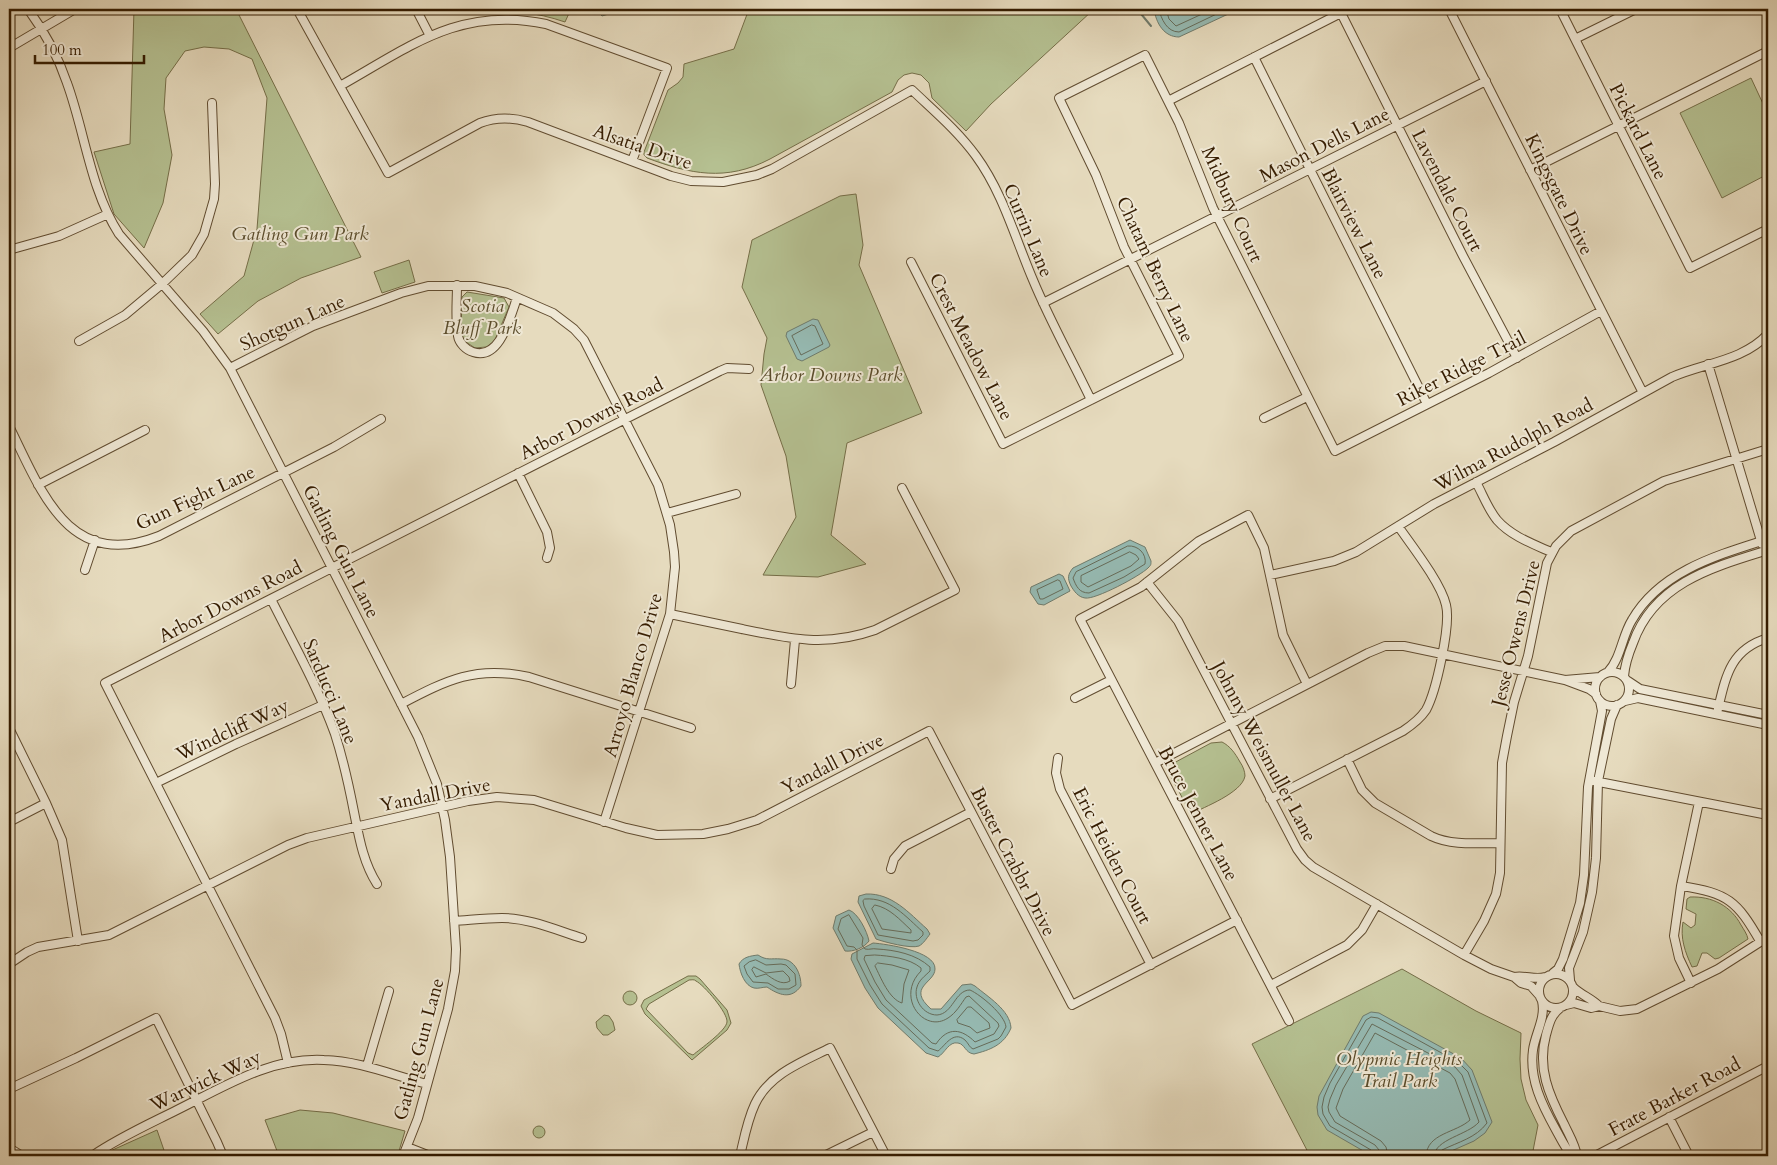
<svg xmlns="http://www.w3.org/2000/svg" width="1777" height="1165" viewBox="0 0 1777 1165" font-family="Cardo,serif">
	<style>
		.green { fill: #b5c091; stroke: #756e48; fill-rule: evenodd }
		.water { fill: #96bbb4; stroke: #6f7b6c }
		.lines { fill: none; stroke-linecap: round; stroke-linejoin: round }
		.shore { stroke: #666c5a; stroke-width: 1 }
		.stream { stroke: #6f7b6c; stroke-width: 2 }
		.minor-casing { stroke: #614c30; stroke-width: 10 }
		.minor { stroke: #efe8d5; stroke-width: 8 }
		.labels { text-anchor: middle; stroke-width: 4; stroke-linejoin: round; paint-order: stroke }
		.street-label { font-size: 19px; fill: #351c00; stroke: #efe8d5 }
		.park-label { font-size: 19px; font-style: italic; fill: #5b4d2c; stroke: #efe8d5 }
	</style>
	<rect width="100%" height="100%" fill="#e6dbbe"/>
	<filter id="stains"><feTurbulence type="fractalNoise" baseFrequency=".004" numOctaves="4"/><feColorMatrix values="0 0 0 0 .2 0 0 0 0 .09 0 0 0 0 .02 0 0 0 .5 -.17"/></filter>
	<radialGradient id="worn" r=".72"><stop offset=".6" stop-color="#630" stop-opacity="0"/><stop offset="1" stop-color="#630" stop-opacity=".3"/></radialGradient>
	<path class="green" d="M 134,9 L 236,9 L 361,257 L 301,278 L 258,301 L 218,334 L 200,314 L 244,276 L 257,229 L 267,98 L 252,59 L 229,49 L 204,47 L 185,51 L 166,78 L 164,109 L 172,155 L 163,203 L 144,248 L 114,214 L 94,152 L 130,144 Z
		M 476,9 L 571,9 L 565,22 C 536,12 507,9 477,13 Z
		M 749,9 L 1097,9 L 1092,11 L 991,104 L 966,131 L 932,98 L 929,83 L 921,75 L 912,73 L 904,75 L 898,80 L 892,92 L 770,159 C 726,182 690,174 647,158 L 644,155 L 644,152 L 668,90 L 678,83 L 683,77 L 684,64 L 734,49 Z
		M 1751,78 L 1765,108 L 1768,107 L 1768,174 L 1722,198 L 1680,113 Z
		M 856,194 L 863,245 L 859,265 L 922,413 L 847,443 L 831,535 L 866,564 L 818,577 L 763,575 L 796,517 L 786,456 L 761,385 L 764,354 L 767,338 L 742,287 L 752,240 L 840,196 Z
		M 409,260 L 415,282 L 382,293 L 374,272 Z
		M 467,292 L 504,298 L 509,307 L 494,342 L 486,347 L 475,348 L 463,340 L 461,333 L 462,297 Z
		M 1222,742 C 1230,746 1235,753 1240,762 C 1243,766 1245,772 1245,776 C 1242,793 1204,807 1191,814 L 1169,773 L 1172,764 L 1211,743 Z
		M 1690,897 C 1712,896 1731,906 1741,925 C 1744,930 1747,934 1748,939 L 1719,958 L 1715,959 L 1707,953 L 1702,953 L 1697,966 L 1692,967 C 1685,952 1680,938 1683,922 L 1691,928 L 1695,925 L 1696,914 L 1686,909 L 1687,899 Z
		M 1402,969 L 1476,1011 L 1521,1033 L 1520,1059 L 1521,1079 L 1526,1100 L 1538,1125 L 1532,1156 L 1310,1156 L 1252,1044 Z
		M 688,976 L 696,976 L 700,979 L 727,1010 L 731,1023 L 727,1030 L 692,1060 L 645,1014 L 641,1006 L 644,1000 ZM 689,980 C 692,980 694,979 696,981 C 704,985 728,1013 727,1022 C 726,1031 700,1049 693,1055 L 688,1053 L 646,1009 L 649,1004 Z
		M623 998a7 7 0 1 1 14 0a7 7 0 1 1-14 0Z
		M 604,1015 L 609,1016 L 613,1022 L 615,1030 L 608,1035 L 603,1035 L 597,1028 L 596,1022 Z
		M 300,1110 L 333,1113 L 405,1131 L 399,1151 L 394,1156 L 279,1156 L 265,1120 Z
		M533 1132a6 6 0 1 1 12 0a6 6 0 1 1-12 0Z
		M 157,1130 L 166,1156 L 102,1156 L 108,1152 Z"/>
	<path class="water" d="M 595,9 L 618,9 L 612,13 L 602,16 Z
		M 1154,9 L 1239,9 L 1179,37 C 1164,37 1156,23 1154,9 Z
		M 813,319 L 818,320 L 830,345 L 829,347 L 802,361 L 797,359 L 786,336 L 787,332 Z
		M 1130,540 L 1145,547 L 1151,561 C 1151,565 1151,565 1148,568 C 1140,576 1095,600 1085,598 C 1078,597 1074,591 1071,586 C 1067,578 1068,574 1073,568 Z
		M 1059,574 L 1063,576 L 1070,591 L 1044,605 L 1038,604 L 1030,592 L 1031,587 Z
		M 866,894 C 892,893 909,913 927,929 L 930,934 C 927,938 923,944 919,946 C 911,949 884,942 876,939 L 858,902 L 859,896 Z
		M 849,910 C 858,913 867,931 869,941 C 864,948 853,952 845,951 L 833,928 L 836,916 Z
		M 873,943 C 886,944 936,951 935,969 C 935,983 906,987 931,1009 L 941,1009 L 962,985 L 971,984 L 975,986 C 988,997 1010,1010 1011,1028 C 1004,1045 990,1050 974,1054 C 965,1053 965,1044 958,1043 C 949,1041 945,1053 938,1057 L 926,1053 L 878,1008 L 865,988 L 851,959 L 852,954 Z
		M 758,955 C 767,961 771,958 781,959 C 795,959 801,974 801,986 C 791,1000 779,995 767,987 C 763,987 758,989 754,988 C 745,986 740,973 739,964 C 743,957 750,956 758,955 Z
		M 1371,1012 L 1379,1013 L 1461,1058 L 1472,1070 L 1492,1122 L 1485,1133 L 1474,1141 L 1440,1156 L 1372,1156 L 1327,1130 L 1318,1115 L 1317,1107 L 1319,1096 L 1363,1016 Z"/>
	<g class="lines">
		<path class="shore" d="M 1159,9 C 1161,19 1167,32 1179,32 L 1227,9
			M 1166,9 L 1169,19 L 1176,26 L 1213,9
			M 812,325 L 815,326 L 823,344 L 801,355 L 792,336 Z
			M 1128,546 C 1138,545 1147,554 1145,564 L 1124,577 L 1089,593 C 1079,593 1076,586 1073,578 L 1076,572 Z
			M 1130,552 L 1136,555 L 1139,559 L 1131,566 L 1088,587 L 1081,582 L 1081,576 Z
			M 1058,580 L 1060,581 L 1063,589 L 1043,599 L 1040,599 L 1037,590 Z
			M 865,899 C 890,897 906,917 923,932 L 923,935 L 918,940 L 913,941 L 878,935 L 864,906 L 863,901 Z
			M 875,905 C 890,908 900,920 911,930 L 911,933 L 882,929 L 872,909 Z
			M 849,915 L 863,938 L 862,945 L 865,949 C 870,950 872,948 877,949 C 895,950 916,954 930,967 L 930,971 C 925,976 919,980 917,987 C 913,999 923,1015 937,1015 C 953,1014 955,990 970,990 C 981,995 1005,1015 1006,1027 L 1001,1036 L 998,1039 L 973,1049 C 969,1047 969,1044 965,1040 C 953,1030 945,1046 938,1051 L 929,1048 L 882,1004 L 870,985 L 857,959 L 857,950 L 854,947 L 847,946 L 838,929 L 841,919 Z
			M 875,955 C 890,956 909,958 921,968 L 921,971 C 895,997 924,1034 948,1018 C 956,1013 961,1004 966,997 L 969,996 L 998,1023 L 999,1026 L 994,1034 L 975,1042 C 962,1029 948,1026 936,1044 L 932,1043 L 886,1000 L 875,982 L 864,959 L 865,956 Z
			M 756,960 L 766,965 L 781,964 L 786,965 L 795,974 L 796,985 L 789,989 L 778,989 L 768,983 L 753,982 L 747,974 L 744,966 L 749,962 Z
			M 878,963 L 892,965 L 909,970 L 904,984 L 902,1003 C 889,999 881,978 875,966 Z
			M 754,967 L 766,973 L 783,971 L 789,977 L 790,981 C 782,986 773,979 766,974 L 756,977 L 752,970 Z
			M 968,1007 L 971,1007 L 989,1023 L 990,1028 L 977,1033 L 970,1027 L 958,1023 L 957,1020 Z
			M 1374,1156 L 1371,1150 L 1330,1126 L 1323,1114 L 1322,1107 L 1324,1097 L 1330,1083 L 1366,1020 L 1371,1017 L 1378,1018 L 1458,1062 L 1468,1072 L 1487,1123 C 1476,1138 1458,1142 1442,1150 L 1440,1156
			M 1380,1156 L 1379,1150 L 1375,1145 L 1335,1122 L 1329,1112 L 1328,1107 L 1330,1099 L 1336,1085 L 1372,1024 L 1455,1067 L 1462,1075 L 1479,1122 C 1468,1135 1435,1139 1434,1156
			M 1388,1156 L 1386,1147 L 1381,1141 L 1340,1116 L 1336,1108 L 1343,1089 L 1375,1033 L 1450,1073 L 1455,1079 L 1470,1120 C 1456,1133 1427,1133 1426,1156"/>
		<path class="stream" d="M 1137,9 L 1151,26"/>
		<g class="minor-casing">
			<path id="minor" d="M 28,9 C 44,31 58,56 67,83 C 85,132 90,189 119,234 L 203,331 L 230,368 L 418,737 L 437,784 L 445,820 L 450,857 L 456,949 L 455,971 L 448,1009 L 418,1118 L 403,1156
				M 297,9 L 388,173 L 480,123 C 496,117 511,117 528,122 L 671,176 L 691,181 L 723,182 L 757,175 L 772,169 L 912,90 C 934,111 958,131 976,156 C 1003,193 1015,238 1033,280 C 1050,321 1072,360 1091,400
				M 416,9 L 430,36
				M 1339,9 L 1463,256 L 1517,358
				M 1449,9 L 1643,393
				M 1560,9 L 1690,268 L 1768,229
				M 1575,39 L 1636,9
				M 9,48 L 75,9
				M 1254,57 L 1427,404
				M 340,86 C 411,46 460,6 546,24 L 667,68 L 632,161
				M 1168,101 L 1341,13
				M 1530,170 L 1768,51
				M 9,250 L 59,236 L 108,214
				M 911,262 L 1003,444 L 1179,356 L 1124,247 L 1096,175 L 1059,98 L 1145,55 L 1179,123 L 1213,208 L 1335,451 L 1489,373 L 1601,311
				M 457,285 C 457,301 455,320 458,336 C 459,343 466,350 473,352 C 500,361 510,317 517,298
				M 1043,303 L 1486,81
				M 79,341 L 125,315 L 162,284 L 192,255 L 204,234 L 214,199 L 215,184 L 212,103
				M 1708,364 L 1762,544
				M 230,368 L 313,326 L 401,293 L 428,286 L 475,286 L 507,293 L 553,313 L 574,329 L 584,340 L 658,485 L 670,525 L 674,552 L 675,567 L 670,614 L 604,822
				M 1264,418 L 1307,397
				M 9,426 C 41,490 68,572 159,536 L 334,447 L 381,419
				M 518,473 L 547,532 L 550,548 L 547,558
				M 1476,482 C 1483,495 1488,509 1497,520 C 1511,536 1533,544 1551,552
				M 38,485 L 145,430
				M 667,513 L 736,494
				M 85,570 L 95,540
				M 1270,575 L 1334,561 L 1356,552 L 1434,504 L 1554,442 L 1672,377 C 1704,363 1743,361 1768,334
				M 1147,582 L 1178,621 L 1297,849 L 1305,860 L 1313,867 L 1464,955 L 1491,969 L 1514,977 L 1521,983 L 1531,986 L 1539,995
				M 271,599 C 293,643 318,687 335,734 C 343,759 349,786 354,812 C 359,837 363,862 377,884
				M 670,614 C 694,619 718,624 742,629 C 790,639 827,647 875,630 L 955,590 L 902,488
				M1595 689a17 17 0 1 1 34 0a17 17 0 1 1-34 0Z
				M 1608,672 C 1621,658 1622,636 1632,620 C 1660,571 1718,555 1768,539
				M 1624,676 C 1625,664 1628,655 1633,643 C 1654,583 1713,567 1768,550
				M 1565,680 L 1600,677
				M 1628,681 L 1640,689 L 1768,715
				M 791,684 L 795,640
				M 1075,698 L 1111,680
				M 1625,701 L 1638,698 L 1768,725
				M 401,704 C 447,680 476,665 529,677 L 691,728
				M 1718,709 C 1726,675 1731,649 1768,638
				M 9,728 L 46,803 L 62,840 L 78,941
				M 1058,758 L 1056,773 L 1060,789 L 1151,965
				M 1347,759 L 1362,790 L 1375,803 L 1431,836 C 1452,846 1477,843 1500,843
				M 1155,763 L 1368,653 L 1385,646 L 1404,646 L 1565,680 L 1589,689 L 1596,694
				M 1594,781 L 1768,815
				M 156,783 L 236,744 L 323,705
				M 1270,799 L 1403,731 C 1412,725 1420,719 1426,710 C 1436,692 1451,625 1446,605 C 1441,583 1412,546 1398,526
				M 9,822 L 46,803
				M 891,869 L 894,859 L 905,846 L 971,812
				M 1681,886 C 1728,893 1737,901 1760,941
				M 454,921 C 470,920 486,918 502,918 C 529,918 556,930 582,938
				M 1464,955 L 1484,921 L 1496,894 L 1500,873 L 1502,763 L 1507,736 L 1514,702 L 1528,656 L 1547,563 L 1556,546 L 1571,531 L 1664,481 L 1768,449
				M 9,964 L 27,952 L 38,947 L 109,935 L 288,845 L 307,838 L 468,801 L 497,797 L 534,800 L 626,828 L 657,835 L 703,834 L 728,829 L 757,820 L 929,731 L 1072,1005 L 1237,920
				M 1553,973 L 1558,969 L 1563,959 L 1580,903 L 1584,875 L 1588,787 L 1602,711 L 1600,701
				M1539 991a17 17 0 1 1 34 0a17 17 0 1 1-34 0Z
				M 1514,977 C 1525,975 1535,980 1545,977
				M 1570,980 L 1569,968 L 1583,932 L 1592,892 L 1596,858 L 1598,781 L 1611,719 L 1617,705
				M 1691,983 L 1679,958 L 1674,936 L 1681,886 L 1699,802
				M 1271,985 L 1347,945 L 1362,930 L 1377,904
				M 1573,987 C 1581,995 1591,998 1599,1006
				M 1542,1001 C 1546,1018 1535,1034 1533,1050 C 1529,1079 1542,1105 1556,1130 C 1561,1139 1565,1148 1572,1156
				M 1566,1005 L 1574,1003 L 1591,1008 L 1599,1006 L 1620,1011 L 1637,1009 L 1718,969 L 1768,937
				M 1560,1008 C 1551,1015 1549,1024 1546,1035 C 1537,1068 1549,1095 1564,1124 C 1569,1135 1575,1144 1577,1156
				M 1289,1021 L 1080,619 L 1141,587 L 1199,541 L 1248,515 L 1264,548 L 1283,635 L 1307,684
				M 288,1063 L 281,1034 L 275,1018 L 105,683 L 720,371 L 727,368 L 749,369
				M 367,1066 L 389,991
				M 9,1089 L 76,1058 L 156,1018 L 217,1142 L 223,1156
				M 1669,1117 L 1689,1156
				M 407,1147 L 430,1156
				M 9,1148 L 22,1156
				M 92,1156 C 118,1138 147,1125 175,1111 C 222,1088 269,1057 324,1060 C 360,1061 392,1075 427,1084
				M 740,1156 C 744,1139 747,1121 755,1104 C 769,1074 802,1062 830,1048 L 886,1156
				M 824,1156 L 873,1132
				M 1595,1156 L 1768,1066"/>
		</g>
		<use href="#minor" class="minor"/>
	</g>
	<g class="labels">
		<g class="street-label">
			<text transform="translate(1639 131) rotate(63)" y="7">Pickard Lane</text>
			<text transform="translate(1324 144) rotate(-27)" y="7">Mason Dells Lane</text>
			<text transform="translate(643 146) rotate(19)" y="7">Alsatia Drive</text>
			<text transform="translate(1448 190) rotate(63)" y="7">Lavendale Court</text>
			<text transform="translate(1560 194) rotate(64)" y="7">Kingsgate Drive</text>
			<text transform="translate(1233 204) rotate(66)" y="7">Midbury Court</text>
			<text transform="translate(1355 223) rotate(63)" y="7">Blairview Lane</text>
			<text transform="translate(1029 230) rotate(67)" y="7">Currin Lane</text>
			<text transform="translate(1156 269) rotate(65)" y="7">Chatam Berry Lane</text>
			<text transform="translate(292 322) rotate(-24)" y="7">Shotgun Lane</text>
			<text transform="translate(972 346) rotate(63)" y="7">Crest Meadow Lane</text>
			<text transform="translate(1461 368) rotate(-27)" y="7">Riker Ridge Trail</text>
			<text transform="translate(591 418) rotate(-27)" y="7">Arbor Downs Road</text>
			<text transform="translate(1513 444) rotate(-28)" y="7">Wilma Rudolph Road</text>
			<text transform="translate(195 497) rotate(-25)" y="7">Gun Fight Lane</text>
			<text transform="translate(342 551) rotate(63)" y="7">Gatling Gun Lane</text>
			<text transform="translate(230 601) rotate(-27)" y="7">Arbor Downs Road</text>
			<text transform="translate(1515 633) rotate(-76)" y="7">Jesse Owens Drive</text>
			<text transform="translate(632 675) rotate(-74)" y="7">Arroyo Blanco Drive</text>
			<text transform="translate(331 691) rotate(67)" y="7">Sarducci Lane</text>
			<text transform="translate(232 729) rotate(-25)" y="7">Windcliff Way</text>
			<text transform="translate(1265 751) rotate(62)" y="7">Johnny Weismuller Lane</text>
			<text transform="translate(832 763) rotate(-27)" y="7">Yandall Drive</text>
			<text transform="translate(435 794) rotate(-11)" y="7">Yandall Drive</text>
			<text transform="translate(1199 813) rotate(62)" y="7">Bruce Jenner Lane</text>
			<text transform="translate(1113 855) rotate(63)" y="7">Eric Heiden Court</text>
			<text transform="translate(1014 861) rotate(63)" y="7">Buster Crabbr Drive</text>
			<text transform="translate(418 1049) rotate(-75)" y="7">Gatling Gun Lane</text>
			<text transform="translate(205 1080) rotate(-25)" y="7">Warwick Way</text>
			<text transform="translate(1674 1096) rotate(-28)" y="7">Frate Barker Road</text>
		</g>
		<g class="park-label">
			<text x="300" y="240">Gatling Gun Park</text>
			<text x="482" y="312">Scotia<tspan x="482" dy="22">Bluff Park</tspan></text>
			<text x="831" y="381">Arbor Downs Park</text>
			<text x="1399" y="1065">Olypmic Heights<tspan x="1399" dy="22">Trail Park</tspan></text>
		</g>
	</g>
	<rect width="1777" height="1165" fill="none" stroke="#e6dbbe" stroke-width="30"/>
	<rect x="10" y="10" width="1757" height="1145" fill="none" stroke="#351c00" stroke-width="2.5"/>
	<rect x="15" y="15" width="1747" height="1135" fill="none" stroke="#351c00"/>
	<path d="M35 55v8h109v-8" fill="none" stroke="#351c00" stroke-width="2.5"/>
	<text x="42" y="55" font-size="15" fill="#351c00" stroke="#efe8d5" stroke-width="4" paint-order="stroke">100 m</text>
	<rect width="100%" height="100%" filter="url(#stains)"/>
	<rect width="100%" height="100%" fill="url(#worn)"/>
</svg>
